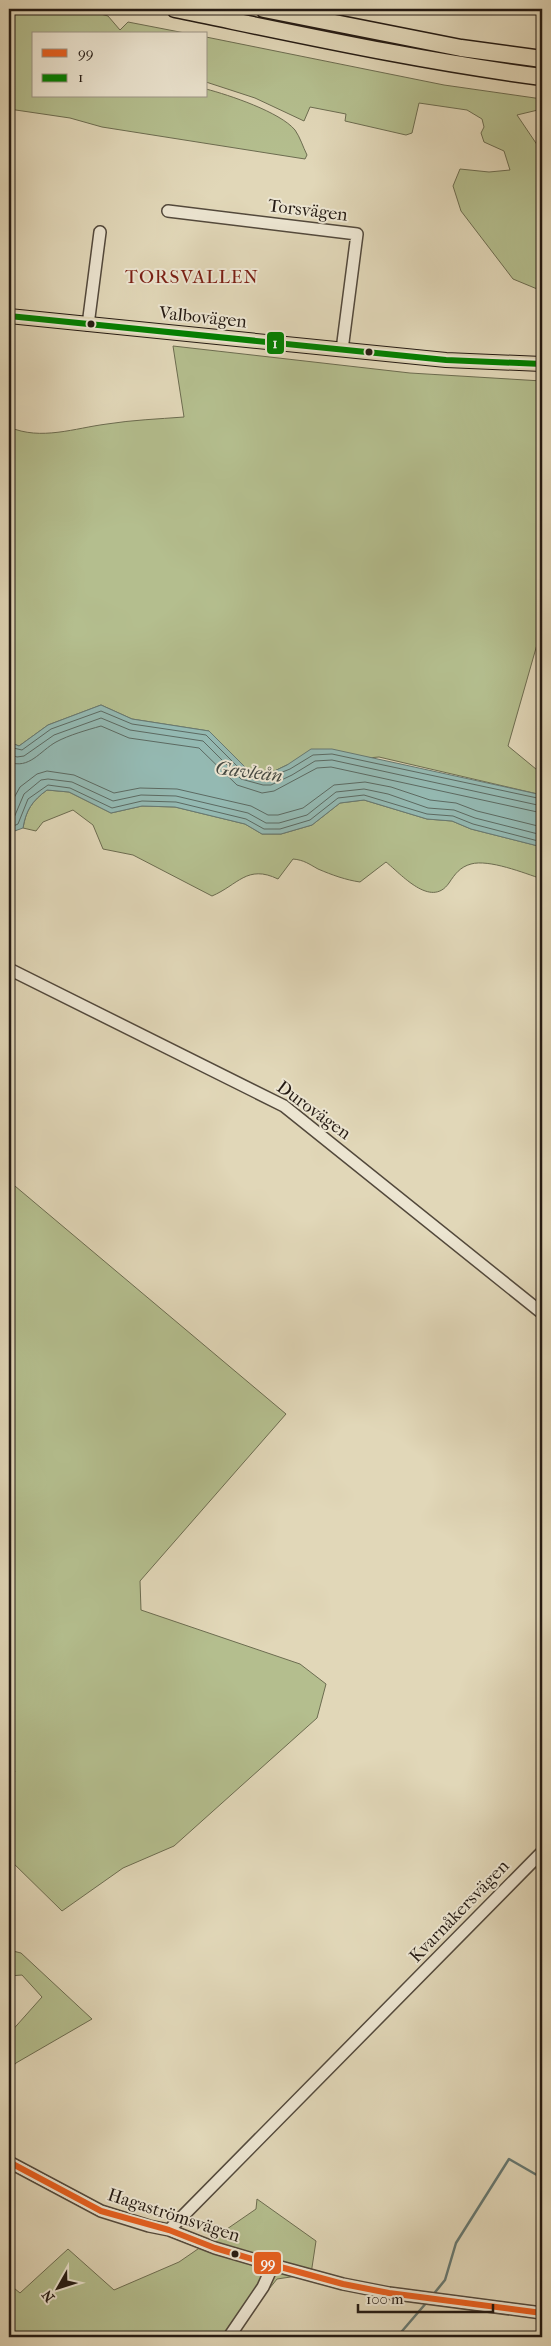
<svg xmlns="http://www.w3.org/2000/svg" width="551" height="2346" viewBox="0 0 551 2346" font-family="'IM FELL French Canon',serif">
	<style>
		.green { fill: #b4be8e; stroke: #6c6c50 }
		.water { fill: #94b9b2; stroke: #677972 }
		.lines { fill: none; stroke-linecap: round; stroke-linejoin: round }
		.shore { stroke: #5c6a62; stroke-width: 1 }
		.stream { stroke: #677972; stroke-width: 2.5 }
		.minor-casing { stroke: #53493c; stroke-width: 14 }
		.major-casing { stroke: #241a13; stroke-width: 16 }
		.highway-casing { stroke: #241a13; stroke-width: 19 }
		.minor { stroke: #ece5d1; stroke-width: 11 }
		.major { stroke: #e1d7b8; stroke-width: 14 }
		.highway { stroke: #e1d7b8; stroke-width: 16 }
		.bus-1-casing { stroke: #ece5d1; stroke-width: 10 }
		.bus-2-casing { stroke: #ece5d1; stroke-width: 10 }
		.bus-1 { stroke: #e86121; stroke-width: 6 }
		.bus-2 { stroke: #008000; stroke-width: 6 }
		.bus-dot { fill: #241a13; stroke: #ece5d1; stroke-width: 2 }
		.labels { text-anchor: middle; stroke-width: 4; stroke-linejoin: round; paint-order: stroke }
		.street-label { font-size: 18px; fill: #241a13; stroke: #ece5d1 }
		.neighbourhood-label { font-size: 19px; letter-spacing: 1px; fill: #7a1f14; stroke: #ece5d1 }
		.water-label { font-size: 19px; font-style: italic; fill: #464a43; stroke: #ece5d1 }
		.line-badge { stroke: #ece5d1; stroke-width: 2 }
		.badge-label { font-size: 14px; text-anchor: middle; font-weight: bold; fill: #fff }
	</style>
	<rect width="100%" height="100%" fill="#e1d7b8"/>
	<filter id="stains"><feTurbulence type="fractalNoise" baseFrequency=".004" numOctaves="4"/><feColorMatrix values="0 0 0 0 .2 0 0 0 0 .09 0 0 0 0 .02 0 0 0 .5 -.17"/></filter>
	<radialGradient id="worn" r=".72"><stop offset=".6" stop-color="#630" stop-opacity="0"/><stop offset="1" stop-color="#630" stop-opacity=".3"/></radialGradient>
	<path class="green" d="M 9,9 L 82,9 L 108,16 L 120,30 L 128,22 L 190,34 L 34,34 L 34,96 L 206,96 L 206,89 C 229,95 280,112 295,130 C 300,137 303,147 307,155 L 305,159 L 102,127 L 70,118 L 9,109 Z
		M 206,37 L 444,85 L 542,99 L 542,109 L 517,115 L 542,152 L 542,291 L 513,279 L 461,211 L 453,186 L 460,169 L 489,172 L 510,170 L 504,151 L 484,142 L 481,133 L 484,127 L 482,119 L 467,110 L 419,103 L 412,133 L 406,135 L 345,121 L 346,114 L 310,107 L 304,121 L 255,98 L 206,82 Z
		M 173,346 L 410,373 L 542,381 L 542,627 L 508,746 L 542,774 L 542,795 L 379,757 L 287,765 L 266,775 L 247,769 L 209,731 L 132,719 L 101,705 L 48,725 L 19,746 L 9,742 L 9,427 C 41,441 75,428 107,424 C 132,420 158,419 184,417 Z
		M 47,790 L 69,792 L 111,813 L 142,806 L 175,807 L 245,824 L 262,834 L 281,834 L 312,825 L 340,803 L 364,800 L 427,819 L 452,821 L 471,829 L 542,847 L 542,879 C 524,873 489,859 471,864 C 460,867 455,874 449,883 C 431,909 401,874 386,862 L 360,882 C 346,880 332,875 318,869 C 309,864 304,860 293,859 L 278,879 C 247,864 238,885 212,896 L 133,855 L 103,849 L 93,825 L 73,810 L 43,822 L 36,831 L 23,828 C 26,810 32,801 47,790 Z
		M 9,1181 L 286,1414 L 140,1581 L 141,1610 L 300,1664 L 326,1684 L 317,1718 L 174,1846 L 123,1868 L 62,1911 L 9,1859 L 9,1783 L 15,1771 L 9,1766 Z
		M 9,1950 L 21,1953 L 92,2019 L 16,2063 L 9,2071 L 9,2034 L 42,1997 L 22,1975 L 9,1976 Z
		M 257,2199 L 316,2241 L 311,2274 L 277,2279 L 231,2337 L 9,2337 L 9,2284 L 20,2293 L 68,2249 L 114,2290 L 179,2262 L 256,2209 Z"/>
	<path class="water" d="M 101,705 L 132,719 L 209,731 L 247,769 L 266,775 L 287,765 L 311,749 L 332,749 L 542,795 L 542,847 L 471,829 L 452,821 L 427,819 L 364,800 L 340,803 L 312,825 L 281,834 L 262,834 L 245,824 L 175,807 L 142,806 L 111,813 L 69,792 L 47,790 C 32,801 26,810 23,828 L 9,833 L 9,742 L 19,746 L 48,725 Z"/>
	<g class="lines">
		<path class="shore" d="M 9,747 L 22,750 L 51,729 L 101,711 L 132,724 L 206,735 L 244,773 L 265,779 L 290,769 L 313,755 L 332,754 L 542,799
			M 9,754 L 17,757 L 24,756 L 54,735 L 101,718 L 130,730 L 203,741 L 241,779 L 263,785 L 271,785 L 292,775 L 315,761 L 332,760 L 542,806
			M 9,762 C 29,770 40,751 56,742 C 69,735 87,730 101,726 L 129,738 L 199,748 L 237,785 L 262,793 L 274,791 L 317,768 L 331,767 L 542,813
			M 9,807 L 20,787 L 37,774 L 47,771 L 74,775 L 114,793 L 140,788 L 177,789 L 251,806 L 268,815 L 278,815 L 303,808 L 334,785 L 365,782 L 391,787 L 430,800 L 456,803 L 477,811 L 542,827
			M 9,822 L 13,820 L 24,794 L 41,780 L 48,779 L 72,782 L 113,801 L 141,795 L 176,796 L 248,813 L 266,823 L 279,823 L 307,815 L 336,792 L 364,789 L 388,794 L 428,808 L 454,810 L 475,818 L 542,835
			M 9,828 L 18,824 L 28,799 L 48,785 L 70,788 L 112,808 L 142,801 L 176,802 L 246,819 L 264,829 L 280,829 L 310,820 L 338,798 L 364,795 L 427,814 L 453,816 L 473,824 L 542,842"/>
		<path class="stream" d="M 432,2296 L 445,2280 L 456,2243 L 509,2159 L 542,2178
			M 397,2337 L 427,2302"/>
		<g class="minor-casing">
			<path id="minor" d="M 168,211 L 357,234 L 342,350
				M 88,325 L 100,232
				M 9,969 L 284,1106 L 542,1313
				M 9,2162 L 101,2211 L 149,2226 L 169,2230 L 215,2248 L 273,2265 L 343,2284 L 389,2293 L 542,2313
				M 169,2230 L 542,1852
				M 229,2337 L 263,2287 L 273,2265"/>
		</g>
		<g class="major-casing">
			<path id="major" d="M 9,316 L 446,360 L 542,364"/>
		</g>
		<g class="highway-casing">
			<path id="highway" d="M 175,9 C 297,34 418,61 542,77
				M 264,9 L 461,48 L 542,59"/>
		</g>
		<use href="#minor" class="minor"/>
		<use href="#major" class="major"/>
		<use href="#highway" class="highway"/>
		<g class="bus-1-casing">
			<path id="bus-1" d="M 9,2162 L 101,2211 L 169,2230 L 215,2248 L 273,2265 L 343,2284 L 389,2293 L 542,2313"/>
		</g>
		<g class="bus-2-casing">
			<path id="bus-2" d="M 9,316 L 446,360 L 542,364"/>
		</g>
		<use href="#bus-1" class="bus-1"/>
		<use href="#bus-2" class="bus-2"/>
	</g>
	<g class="bus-dot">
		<circle cx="91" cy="324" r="4.5"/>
		<circle cx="369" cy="352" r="4.5"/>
		<circle cx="235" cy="2254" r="4.5"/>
	</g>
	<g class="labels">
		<g class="street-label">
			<text transform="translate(308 210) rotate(7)" y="6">Torsvägen</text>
			<text transform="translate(203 317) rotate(6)" y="6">Valbovägen</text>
			<text transform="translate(314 1110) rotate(36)" y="6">Durovägen</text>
			<text transform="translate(459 1911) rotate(-46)" y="6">Kvarnåkersvägen</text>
			<text transform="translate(174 2215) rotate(18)" y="6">Hagaströmsvägen</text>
		</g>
		<g class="neighbourhood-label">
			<text x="192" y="283">TORSVALLEN</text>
		</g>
		<g class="water-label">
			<text transform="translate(249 771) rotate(7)" y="7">Gavleån</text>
		</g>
	</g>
	<g class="line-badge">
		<rect x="266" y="331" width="19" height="24" rx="5" fill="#008000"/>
		<rect x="253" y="2251" width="29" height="24" rx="5" fill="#e86121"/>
	</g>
	<g class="badge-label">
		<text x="275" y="348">1</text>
		<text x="268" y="2268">99</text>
	</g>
	<rect width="551" height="2346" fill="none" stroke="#e1d7b8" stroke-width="30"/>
	<rect x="10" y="10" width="531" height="2326" fill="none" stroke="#241a13" stroke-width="2.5"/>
	<rect x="15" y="15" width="521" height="2316" fill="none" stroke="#241a13"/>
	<rect x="32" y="32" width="175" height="65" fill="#ece5d1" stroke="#9c9485"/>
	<rect x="42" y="49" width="25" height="8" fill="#e86121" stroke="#9c9485"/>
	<text x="78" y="58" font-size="15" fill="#241a13">99</text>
	<rect x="42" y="74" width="25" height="8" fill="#008000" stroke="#9c9485"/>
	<text x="78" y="82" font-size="15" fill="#241a13">1</text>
	<g transform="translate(58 2288) rotate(231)" stroke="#ece5d1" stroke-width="4" paint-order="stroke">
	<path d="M0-4L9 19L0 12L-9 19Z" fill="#241a13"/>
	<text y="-8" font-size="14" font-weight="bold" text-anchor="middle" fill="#241a13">N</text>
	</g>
	<path d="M358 2304v8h135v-8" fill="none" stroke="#241a13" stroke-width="2.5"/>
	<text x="366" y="2304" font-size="15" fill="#241a13" stroke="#ece5d1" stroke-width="4" paint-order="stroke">100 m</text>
	<rect width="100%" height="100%" filter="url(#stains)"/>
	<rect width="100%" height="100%" fill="url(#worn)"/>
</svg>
